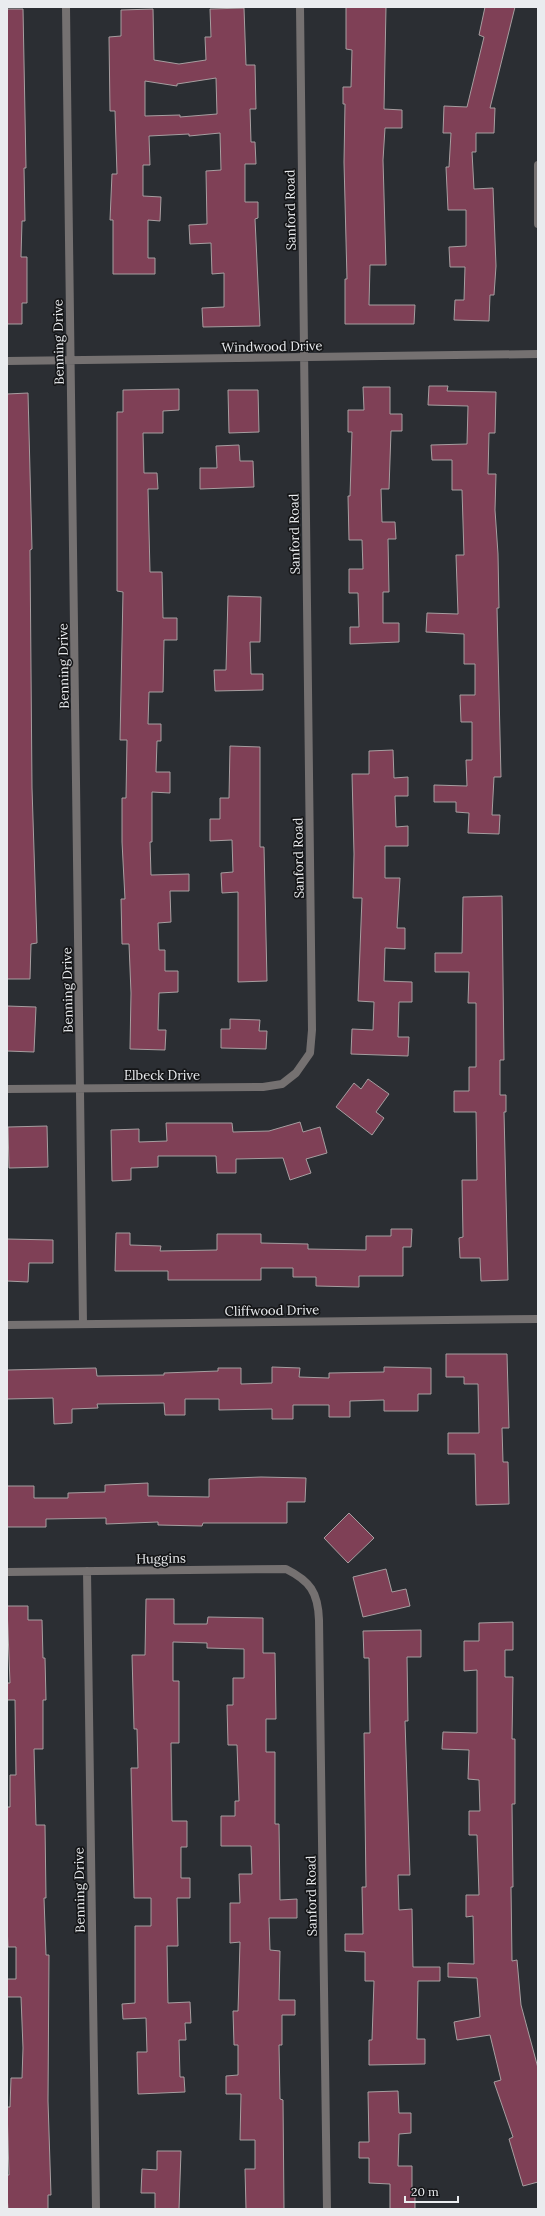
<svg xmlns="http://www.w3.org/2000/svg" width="545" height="2216" viewBox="0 0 545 2216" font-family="Lora,serif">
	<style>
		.building { fill: #7f4056; stroke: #a69ea0; fill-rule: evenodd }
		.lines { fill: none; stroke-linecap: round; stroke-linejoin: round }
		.minor { stroke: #757171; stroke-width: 8 }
		.tertiary { stroke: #757171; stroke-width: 8 }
		.labels { text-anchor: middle; stroke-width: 3.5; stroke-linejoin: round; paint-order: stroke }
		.street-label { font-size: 13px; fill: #eaecef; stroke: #151618 }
	</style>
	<rect width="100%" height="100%" fill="#2b2e33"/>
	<path class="building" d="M 346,7 L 386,7 L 384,109 L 402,110 L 402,128 L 385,128 L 383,160 L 386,265 L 370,265 L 369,305 L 415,305 L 414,324 L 345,324 L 345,279 L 347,279 L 344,162 L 345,104 L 343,104 L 343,87 L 351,87 L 352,50 L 346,49 Z
		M 485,7 L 515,7 L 490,108 L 495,108 L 494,133 L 476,133 L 476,152 L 472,152 L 474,189 L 493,188 L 496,266 L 494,295 L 490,295 L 489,321 L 454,320 L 455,300 L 464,300 L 465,267 L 450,267 L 449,247 L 466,246 L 466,210 L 448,210 L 446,167 L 449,167 L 451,133 L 443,133 L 444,106 L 467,107 L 484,37 L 479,35 Z
		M 244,8 L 246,65 L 255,65 L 256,109 L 250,109 L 251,142 L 255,142 L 256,164 L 245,164 L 245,202 L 258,202 L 258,218 L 255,219 L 260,326 L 203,327 L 202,308 L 224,307 L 224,273 L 212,274 L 211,243 L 190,244 L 189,225 L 207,224 L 206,171 L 221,170 L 220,133 L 189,136 L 189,134 L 149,136 L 150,165 L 143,165 L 143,196 L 161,197 L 160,221 L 148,220 L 148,258 L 155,258 L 155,274 L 113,274 L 113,220 L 110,220 L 112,174 L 117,174 L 115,111 L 110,111 L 109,37 L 121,36 L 121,10 L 153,9 L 154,60 L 179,64 L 206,60 L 205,37 L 211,37 L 210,9 ZM 216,78 L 217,114 L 180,117 L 180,115 L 145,116 L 145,81 L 177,86 L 177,84 Z
		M 7,9 L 23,9 L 26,168 L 24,168 L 25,221 L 22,221 L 21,257 L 27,257 L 27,303 L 22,303 L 22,324 L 7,324 Z
		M 429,386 L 448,386 L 447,391 L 496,392 L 495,433 L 489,433 L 488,474 L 496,474 L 495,510 L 498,554 L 499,608 L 497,608 L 501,777 L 494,777 L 492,815 L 500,815 L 499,834 L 468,833 L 469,813 L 456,812 L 456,802 L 434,802 L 434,785 L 467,786 L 466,760 L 472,760 L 472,722 L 461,722 L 460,695 L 475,695 L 475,664 L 464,664 L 464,634 L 426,632 L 427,613 L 458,614 L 456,555 L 464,555 L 462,490 L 452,490 L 452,460 L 432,460 L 431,445 L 467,444 L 468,406 L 428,405 Z
		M 363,387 L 390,387 L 390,414 L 402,414 L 402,431 L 391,431 L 389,489 L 381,489 L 382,522 L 395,522 L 396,539 L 388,539 L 389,592 L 383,592 L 383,623 L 399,623 L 399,642 L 350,644 L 350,627 L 359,627 L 358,593 L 349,593 L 349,569 L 363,569 L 362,540 L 349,540 L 348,496 L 350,496 L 352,432 L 348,432 L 348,410 L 364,410 Z
		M 179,389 L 179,410 L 163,411 L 163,433 L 143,433 L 144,473 L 157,473 L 158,489 L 148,489 L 150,572 L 162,572 L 163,618 L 177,618 L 177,640 L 164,640 L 163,692 L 149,692 L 148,724 L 161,724 L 161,741 L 157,741 L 156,772 L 170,772 L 170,793 L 152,792 L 152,842 L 150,842 L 151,875 L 189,874 L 189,891 L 170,891 L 171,922 L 158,923 L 159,950 L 165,950 L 165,971 L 178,971 L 178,992 L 159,993 L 158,1030 L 166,1030 L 165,1050 L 130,1049 L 131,993 L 129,944 L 122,944 L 121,899 L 125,899 L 122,842 L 122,798 L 126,798 L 127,740 L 120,740 L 123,592 L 117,591 L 117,412 L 123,412 L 123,390 Z
		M 228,390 L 258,390 L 259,432 L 229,433 Z
		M 28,393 L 32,549 L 30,550 L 32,788 L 37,943 L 31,944 L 30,979 L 7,979 L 7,394 Z
		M 239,445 L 240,461 L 253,461 L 254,487 L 200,489 L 200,468 L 217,468 L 216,446 Z
		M 228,596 L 261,597 L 260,642 L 250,642 L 251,674 L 263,674 L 263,690 L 215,691 L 214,670 L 226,670 Z
		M 230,746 L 260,747 L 260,847 L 264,847 L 267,981 L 238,982 L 238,892 L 222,893 L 221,873 L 233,872 L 232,840 L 210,841 L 210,819 L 220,819 L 220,798 L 229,798 Z
		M 393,750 L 394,778 L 408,777 L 408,796 L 395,796 L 396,827 L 408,826 L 408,846 L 385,846 L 385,878 L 400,878 L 397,928 L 405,928 L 405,949 L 385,948 L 384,981 L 412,982 L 412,1002 L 399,1002 L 398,1037 L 409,1037 L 408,1056 L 351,1054 L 352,1029 L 373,1030 L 374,1002 L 358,1001 L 362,898 L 353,898 L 354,854 L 352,774 L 369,774 L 369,751 Z
		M 502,896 L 504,1060 L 500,1060 L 500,1095 L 506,1095 L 506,1112 L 504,1112 L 508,1280 L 481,1281 L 480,1258 L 460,1258 L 459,1238 L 463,1237 L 462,1180 L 477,1180 L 476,1112 L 454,1112 L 454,1091 L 469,1091 L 469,1067 L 476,1067 L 476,1003 L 468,1003 L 469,972 L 435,972 L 435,953 L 462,953 L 463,897 Z
		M 7,1006 L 36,1007 L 34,1052 L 7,1051 Z
		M 230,1019 L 260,1020 L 259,1031 L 267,1031 L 266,1049 L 221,1048 L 221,1029 L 230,1029 Z
		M 368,1079 L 389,1094 L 376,1112 L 384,1118 L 372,1135 L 336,1107 L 354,1083 L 361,1089 Z
		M 300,1122 L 303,1132 L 320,1127 L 327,1153 L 306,1159 L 311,1173 L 290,1180 L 283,1158 L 236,1159 L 236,1173 L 217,1173 L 216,1156 L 158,1156 L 158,1167 L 131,1168 L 131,1180 L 112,1181 L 111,1130 L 139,1129 L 139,1142 L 167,1141 L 166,1123 L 232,1123 L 233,1132 L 269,1131 Z
		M 47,1126 L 48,1167 L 9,1168 L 8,1127 Z
		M 391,1229 L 412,1229 L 411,1247 L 403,1247 L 403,1276 L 359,1276 L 359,1287 L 316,1286 L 316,1277 L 293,1277 L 293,1268 L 261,1268 L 261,1280 L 168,1280 L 168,1271 L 115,1271 L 116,1233 L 130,1233 L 130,1245 L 161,1246 L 160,1251 L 217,1250 L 217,1234 L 261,1234 L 261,1243 L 308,1244 L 308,1249 L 366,1250 L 366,1236 L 391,1236 Z
		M 7,1239 L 53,1240 L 53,1263 L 29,1263 L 28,1282 L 7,1281 Z
		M 446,1354 L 507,1354 L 509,1428 L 502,1428 L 503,1462 L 508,1462 L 509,1504 L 476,1505 L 475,1454 L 448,1454 L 448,1433 L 479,1433 L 478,1384 L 464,1384 L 464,1377 L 446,1377 Z
		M 272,1367 L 300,1368 L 299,1377 L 329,1378 L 329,1373 L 384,1372 L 384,1367 L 431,1368 L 431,1394 L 418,1394 L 418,1411 L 384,1411 L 384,1400 L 350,1401 L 350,1417 L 329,1417 L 329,1405 L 293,1405 L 293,1419 L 272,1419 L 272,1409 L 219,1410 L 219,1399 L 185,1399 L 185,1415 L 165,1415 L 164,1403 L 97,1404 L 98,1408 L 72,1409 L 72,1423 L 54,1424 L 53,1398 L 7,1399 L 7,1370 L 96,1368 L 97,1376 L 164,1375 L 164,1373 L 218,1371 L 218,1368 L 241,1368 L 241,1384 L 272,1383 Z
		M 261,1477 L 306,1478 L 305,1502 L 287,1502 L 287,1523 L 203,1523 L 202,1526 L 158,1525 L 158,1522 L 106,1524 L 106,1518 L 46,1519 L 46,1527 L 7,1527 L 7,1486 L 34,1486 L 34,1498 L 68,1498 L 68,1493 L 105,1492 L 105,1485 L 148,1483 L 148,1496 L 209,1497 L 209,1479 Z
		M 349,1513 L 374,1538 L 348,1563 L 324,1538 Z
		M 386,1569 L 392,1592 L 406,1589 L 410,1606 L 363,1617 L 353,1577 Z
		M 146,1599 L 174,1599 L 174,1624 L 207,1624 L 208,1617 L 263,1618 L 263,1653 L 275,1653 L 276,1719 L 266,1719 L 266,1752 L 275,1752 L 275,1824 L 279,1824 L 280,1900 L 297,1899 L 297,1918 L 269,1918 L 270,1950 L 280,1951 L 279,2000 L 295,2000 L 295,2015 L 282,2015 L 282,2045 L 279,2045 L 280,2099 L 283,2100 L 284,2209 L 246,2209 L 245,2169 L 255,2169 L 255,2140 L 240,2140 L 241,2094 L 226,2094 L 226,2076 L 238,2075 L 238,2045 L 234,2045 L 233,2011 L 238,2011 L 240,1942 L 230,1943 L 230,1903 L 240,1903 L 239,1874 L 252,1874 L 251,1846 L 221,1846 L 221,1816 L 235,1816 L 235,1801 L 239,1801 L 237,1745 L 228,1745 L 227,1705 L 233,1705 L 233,1678 L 244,1678 L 244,1649 L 207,1648 L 207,1643 L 173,1642 L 173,1681 L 179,1681 L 179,1743 L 171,1743 L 172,1821 L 187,1821 L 187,1847 L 181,1847 L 181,1878 L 190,1878 L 190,1898 L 177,1898 L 178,1946 L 167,1946 L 168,2003 L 190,2002 L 191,2023 L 185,2023 L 186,2040 L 179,2040 L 180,2077 L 184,2077 L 185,2092 L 138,2094 L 137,2052 L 147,2052 L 146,2018 L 123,2019 L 122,2004 L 135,2003 L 135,1926 L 151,1926 L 151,1898 L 134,1898 L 131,1768 L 138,1768 L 137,1729 L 134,1729 L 132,1655 L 145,1655 Z
		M 7,1606 L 28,1606 L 28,1620 L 42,1620 L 43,1658 L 45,1658 L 46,1700 L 43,1700 L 43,1749 L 34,1749 L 36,1825 L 45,1825 L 46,1898 L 44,1898 L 46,1955 L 49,1955 L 48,2101 L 51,2195 L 48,2195 L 48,2209 L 8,2209 L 7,2196 L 7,2175 L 9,2175 L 7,2107 L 10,2107 L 11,2078 L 22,2078 L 23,2048 L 21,1997 L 7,1997 L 7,1979 L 16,1979 L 16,1947 L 8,1947 L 7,1925 L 7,1807 L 10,1807 L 10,1775 L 16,1775 L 15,1700 L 7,1700 L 7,1683 L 10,1683 Z
		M 513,1622 L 513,1650 L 505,1650 L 505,1677 L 513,1677 L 512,1739 L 515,1739 L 515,1804 L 512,1804 L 513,1887 L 511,1887 L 512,1961 L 517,1960 L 521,2005 L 538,2068 L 538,2182 L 523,2186 L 509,2139 L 513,2137 L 494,2082 L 501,2080 L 490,2035 L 457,2040 L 454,2022 L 480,2017 L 477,1978 L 448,1977 L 448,1963 L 474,1964 L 473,1916 L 466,1917 L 466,1895 L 479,1895 L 477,1835 L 469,1835 L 469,1811 L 480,1811 L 479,1780 L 468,1779 L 469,1750 L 442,1749 L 443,1732 L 477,1733 L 477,1670 L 464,1671 L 464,1641 L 479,1641 L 479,1623 Z
		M 421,1630 L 421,1657 L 407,1657 L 408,1721 L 405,1721 L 410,1875 L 398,1875 L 399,1910 L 412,1909 L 413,1967 L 440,1967 L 440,1981 L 418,1981 L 417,2039 L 425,2039 L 425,2064 L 369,2065 L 369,2040 L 372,2040 L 374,1981 L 365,1981 L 365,1952 L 345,1951 L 345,1934 L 363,1934 L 362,1887 L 366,1887 L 364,1733 L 370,1733 L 369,1658 L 364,1658 L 363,1631 Z
		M 398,2091 L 399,2113 L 411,2113 L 411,2133 L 399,2134 L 398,2166 L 412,2166 L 412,2191 L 415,2191 L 415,2209 L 390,2209 L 390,2184 L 369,2183 L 369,2158 L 359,2158 L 359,2142 L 369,2142 L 368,2092 Z
		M 157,2151 L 181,2151 L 179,2209 L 155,2209 L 155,2193 L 141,2193 L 142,2169 L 157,2170 Z"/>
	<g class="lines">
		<path class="minor" d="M 66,7 L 83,1324
			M 538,165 L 538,224
			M 7,361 L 538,354
			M 7,1089 L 263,1087 L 282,1084 L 296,1073 L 310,1053 L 312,1030 L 300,7
			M 87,1571 L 96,2209
			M 7,1572 L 286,1569 C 310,1581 318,1592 319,1620 L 327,2209"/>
		<path class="tertiary" d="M 7,1325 L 538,1319"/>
	</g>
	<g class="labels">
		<g class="street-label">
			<text transform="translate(290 210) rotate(-91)" y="5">Sanford Road</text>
			<text transform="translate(58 342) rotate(-91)" y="5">Benning Drive</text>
			<text transform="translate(272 346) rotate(-1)" y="5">Windwood Drive</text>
			<text transform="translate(294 534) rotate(-91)" y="5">Sanford Road</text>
			<text transform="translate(63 666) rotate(-91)" y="5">Benning Drive</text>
			<text transform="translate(298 858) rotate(-91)" y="5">Sanford Road</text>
			<text transform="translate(67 990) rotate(-91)" y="5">Benning Drive</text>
			<text x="162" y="1080">Elbeck Drive</text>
			<text transform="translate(272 1310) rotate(-1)" y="5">Cliffwood Drive</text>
			<text transform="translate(161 1558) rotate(-1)" y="5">Huggins</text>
			<text transform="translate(79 1890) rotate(-91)" y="5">Benning Drive</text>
			<text transform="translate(311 1896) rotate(-91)" y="5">Sanford Road</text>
		</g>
	</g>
	<rect width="545" height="2216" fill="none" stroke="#eaecef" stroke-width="16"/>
	<path d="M405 2196v6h53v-6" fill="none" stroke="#eaecef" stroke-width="2"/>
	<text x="411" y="2196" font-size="12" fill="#eaecef" stroke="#151618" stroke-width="3" paint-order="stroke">20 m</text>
</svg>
